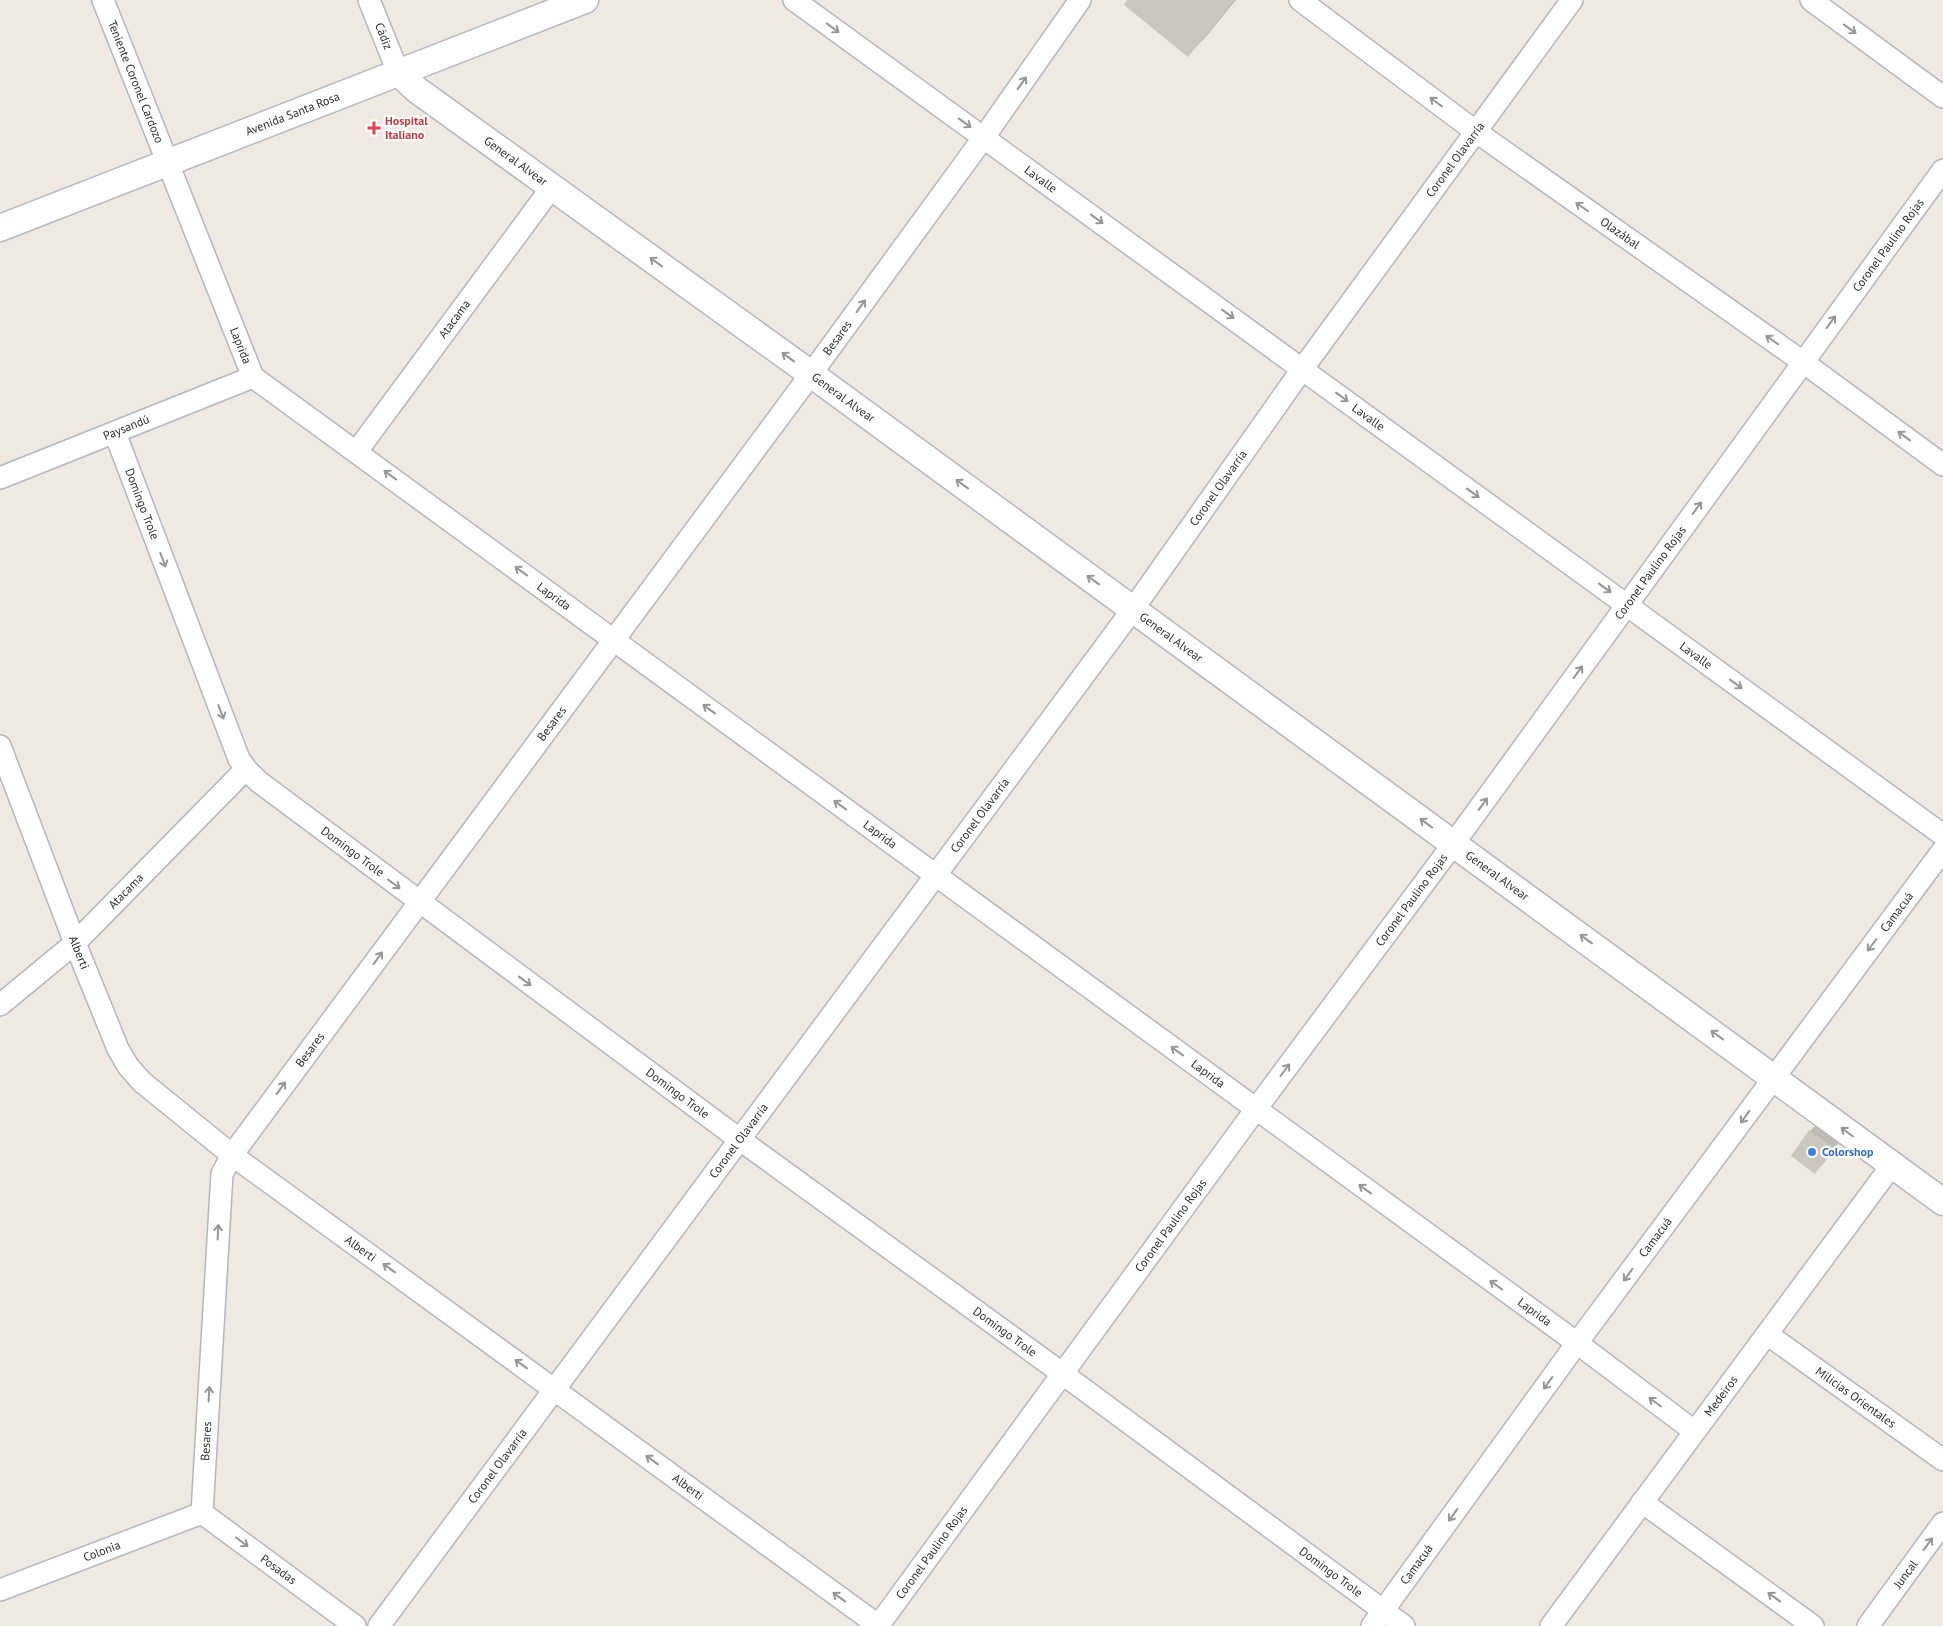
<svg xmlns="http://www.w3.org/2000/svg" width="1943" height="1626" viewBox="0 0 1943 1626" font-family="'PT Sans',sans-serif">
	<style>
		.shadow { fill: #0003 }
		.building { fill: #cbc7bf }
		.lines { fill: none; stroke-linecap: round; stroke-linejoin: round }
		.minor-casing { stroke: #b4b7c1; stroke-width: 24 }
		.tertiary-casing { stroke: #b4b7c1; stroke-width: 29 }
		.minor { stroke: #fff; stroke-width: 21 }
		.tertiary { stroke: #fff; stroke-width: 26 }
		.oneway { stroke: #969696 }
		.health-dot { fill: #e0444e; stroke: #fff; stroke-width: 2 }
		.shop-dot { fill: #3f7fe0; stroke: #fff; stroke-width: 2 }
		.labels { text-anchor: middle; stroke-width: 4.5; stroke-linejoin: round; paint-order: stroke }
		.street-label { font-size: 12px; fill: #2e2e2e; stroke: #fff }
		.health-label { font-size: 12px; font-weight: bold; fill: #be3a42; stroke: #fff; text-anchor: start }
		.shop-label { font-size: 12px; font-weight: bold; fill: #366cbe; stroke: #fff; text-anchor: start }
	</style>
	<rect width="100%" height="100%" fill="#efe9e1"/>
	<path class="shadow" d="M 1128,0 L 1236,0 L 1204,39 L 1188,55 Z
		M 1818,1123 L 1841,1139 L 1823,1164 L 1815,1172 L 1810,1131 Z"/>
	<path class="building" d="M 1127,0 L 1234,0 L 1188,57 L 1124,5 Z
		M 1809,1130 L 1834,1148 L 1815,1174 L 1791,1156 Z"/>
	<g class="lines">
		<g class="minor-casing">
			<g id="minor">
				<path id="s1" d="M 103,0 L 253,377 L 1577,1343 L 1694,1431"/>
				<path id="s2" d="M 369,0 L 398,72"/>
				<path id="s3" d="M 794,0 L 1943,835"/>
				<path id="s4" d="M 1300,0 L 1475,131 L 1803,362 L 1943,465"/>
				<path d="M 1811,0 L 1943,97"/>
				<path id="s5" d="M 115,433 L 239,759 L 246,769 L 259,782 L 739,1139 L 1063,1374 L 1404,1626"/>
				<path id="s6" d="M 357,451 L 552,187"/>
				<path id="s7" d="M 0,478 L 253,377"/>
				<path id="s8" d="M 0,746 L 75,943 L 118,1049 L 128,1066 L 142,1082 L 232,1155 L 879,1626"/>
				<path id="s9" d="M 0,1005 L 75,943 L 246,769"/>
				<path id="s10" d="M 1767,1334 L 1943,1460"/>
				<path d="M 1642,1502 L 1813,1626"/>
				<path id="s11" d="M 202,1513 L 221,1190 L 222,1174 L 232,1155 L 811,374 L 984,137 L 1080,0"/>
				<path id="s12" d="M 202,1513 L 355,1626"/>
				<path id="s13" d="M 0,1590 L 202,1513"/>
				<path id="s14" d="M 379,1626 L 1133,609 L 1303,368 L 1572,0"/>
				<path id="s15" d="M 878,1626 L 1256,1109 L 1454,843 L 1943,170"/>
				<path id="s16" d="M 1372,1626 L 1577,1343 L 1943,850"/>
				<path id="s17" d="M 1551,1626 L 1892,1165"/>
				<path id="s18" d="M 1868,1626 L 1943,1523"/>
			</g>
		</g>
		<g class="tertiary-casing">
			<g id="tertiary">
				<path id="s19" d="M 398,72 L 417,90 L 811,374 L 1943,1202"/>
				<path id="s20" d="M 0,228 L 585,0"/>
			</g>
		</g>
		<use href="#minor" class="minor"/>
		<use href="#tertiary" class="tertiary"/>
	</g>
	<defs><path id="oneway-shaft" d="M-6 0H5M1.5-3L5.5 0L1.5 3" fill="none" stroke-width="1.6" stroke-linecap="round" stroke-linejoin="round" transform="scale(1.25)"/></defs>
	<g class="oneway">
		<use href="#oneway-shaft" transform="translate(833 28) rotate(36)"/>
		<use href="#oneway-shaft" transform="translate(1850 29) rotate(36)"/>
		<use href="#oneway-shaft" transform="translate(1022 83) rotate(-55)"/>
		<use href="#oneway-shaft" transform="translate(1436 102) rotate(-143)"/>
		<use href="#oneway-shaft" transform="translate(965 123) rotate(36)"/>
		<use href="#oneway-shaft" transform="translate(1582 207) rotate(-145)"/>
		<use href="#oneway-shaft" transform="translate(1097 219) rotate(36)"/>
		<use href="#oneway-shaft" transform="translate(656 262) rotate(-144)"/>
		<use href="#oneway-shaft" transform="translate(861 306) rotate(-54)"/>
		<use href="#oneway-shaft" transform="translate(1228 314) rotate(36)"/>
		<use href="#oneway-shaft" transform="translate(1831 322) rotate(-54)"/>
		<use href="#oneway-shaft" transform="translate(1772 340) rotate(-145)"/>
		<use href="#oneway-shaft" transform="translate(788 357) rotate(-144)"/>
		<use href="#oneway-shaft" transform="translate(1342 397) rotate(36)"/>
		<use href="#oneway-shaft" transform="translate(1904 436) rotate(-144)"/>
		<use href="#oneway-shaft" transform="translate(390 475) rotate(-144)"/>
		<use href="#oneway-shaft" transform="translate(962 484) rotate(-144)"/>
		<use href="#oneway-shaft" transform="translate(1473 493) rotate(36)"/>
		<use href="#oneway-shaft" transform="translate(1697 508) rotate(-54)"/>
		<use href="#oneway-shaft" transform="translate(163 560) rotate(69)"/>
		<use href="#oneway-shaft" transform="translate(521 571) rotate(-144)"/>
		<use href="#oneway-shaft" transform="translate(1093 580) rotate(-144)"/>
		<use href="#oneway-shaft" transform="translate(1605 588) rotate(36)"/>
		<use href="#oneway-shaft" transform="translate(1578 672) rotate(-54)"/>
		<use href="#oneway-shaft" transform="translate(1736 684) rotate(36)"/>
		<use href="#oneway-shaft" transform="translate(709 709) rotate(-144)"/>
		<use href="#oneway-shaft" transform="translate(221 712) rotate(69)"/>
		<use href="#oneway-shaft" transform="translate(1483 804) rotate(-54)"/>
		<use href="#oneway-shaft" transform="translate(840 805) rotate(-144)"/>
		<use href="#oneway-shaft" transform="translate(1426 823) rotate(-144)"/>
		<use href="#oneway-shaft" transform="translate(394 884) rotate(37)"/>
		<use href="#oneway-shaft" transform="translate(1586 939) rotate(-144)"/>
		<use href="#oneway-shaft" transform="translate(1872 945) rotate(127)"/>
		<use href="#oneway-shaft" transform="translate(378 958) rotate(-54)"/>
		<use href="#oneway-shaft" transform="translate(525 981) rotate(36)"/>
		<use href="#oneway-shaft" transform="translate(1717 1035) rotate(-144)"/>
		<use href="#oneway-shaft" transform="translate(1177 1051) rotate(-144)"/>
		<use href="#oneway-shaft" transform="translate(1285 1070) rotate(-53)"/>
		<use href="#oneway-shaft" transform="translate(281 1088) rotate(-54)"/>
		<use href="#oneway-shaft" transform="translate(1745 1117) rotate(126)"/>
		<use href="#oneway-shaft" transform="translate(1847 1132) rotate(-143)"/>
		<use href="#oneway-shaft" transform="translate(1365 1189) rotate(-144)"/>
		<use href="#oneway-shaft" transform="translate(218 1232) rotate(-87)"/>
		<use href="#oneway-shaft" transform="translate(389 1268) rotate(-144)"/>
		<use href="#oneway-shaft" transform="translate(1628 1275) rotate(126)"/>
		<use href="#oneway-shaft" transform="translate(1496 1285) rotate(-144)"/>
		<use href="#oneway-shaft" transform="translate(521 1364) rotate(-144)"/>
		<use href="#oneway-shaft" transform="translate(1548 1383) rotate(126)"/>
		<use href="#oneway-shaft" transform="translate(209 1394) rotate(-87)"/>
		<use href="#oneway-shaft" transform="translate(1655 1402) rotate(-143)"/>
		<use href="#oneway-shaft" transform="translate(652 1460) rotate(-144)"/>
		<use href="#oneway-shaft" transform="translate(1453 1515) rotate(126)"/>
		<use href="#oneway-shaft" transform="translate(242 1542) rotate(37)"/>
		<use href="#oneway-shaft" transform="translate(1928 1544) rotate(-54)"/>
		<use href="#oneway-shaft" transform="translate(839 1597) rotate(-144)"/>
		<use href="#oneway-shaft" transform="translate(1774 1597) rotate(-144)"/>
	</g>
	<path class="health-dot" d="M371.5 120.5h5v5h5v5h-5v5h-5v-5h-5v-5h5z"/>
	<circle class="shop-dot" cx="1812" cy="1152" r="5"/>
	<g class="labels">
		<g class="street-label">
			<text dy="4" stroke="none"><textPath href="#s2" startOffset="39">Cádiz</textPath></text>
			<text dy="4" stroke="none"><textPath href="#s1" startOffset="88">Teniente Coronel Cardozo</textPath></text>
			<text dy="4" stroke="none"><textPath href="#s20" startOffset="314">Avenida Santa Rosa</textPath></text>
			<text dy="4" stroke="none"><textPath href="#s14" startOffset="1819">Coronel Olavarría</textPath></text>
			<text dy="4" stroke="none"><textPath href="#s19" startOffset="148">General Alvear</textPath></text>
			<text dy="4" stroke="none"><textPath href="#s3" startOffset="305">Lavalle</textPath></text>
			<text dy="4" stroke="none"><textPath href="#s4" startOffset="396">Olazábal</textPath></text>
			<text dy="4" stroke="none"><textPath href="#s15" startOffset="1711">Coronel Paulino Rojas</textPath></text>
			<text dy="4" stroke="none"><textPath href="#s6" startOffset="164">Atacama</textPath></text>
			<text dy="4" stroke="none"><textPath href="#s11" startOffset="1378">Besares</textPath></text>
			<text dy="4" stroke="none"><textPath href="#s1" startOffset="372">Laprida</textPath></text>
			<text dy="4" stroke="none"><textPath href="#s19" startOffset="552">General Alvear</textPath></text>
			<text dy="4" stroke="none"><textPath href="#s3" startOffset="710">Lavalle</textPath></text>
			<text dy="4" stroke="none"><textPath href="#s7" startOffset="136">Paysandú</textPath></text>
			<text dy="4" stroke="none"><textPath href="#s14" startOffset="1414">Coronel Olavarría</textPath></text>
			<text dy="4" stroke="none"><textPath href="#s5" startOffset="76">Domingo Trole</textPath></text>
			<text dy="4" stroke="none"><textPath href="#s15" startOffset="1306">Coronel Paulino Rojas</textPath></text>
			<text dy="4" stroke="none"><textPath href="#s1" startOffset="778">Laprida</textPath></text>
			<text dy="4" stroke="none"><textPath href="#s19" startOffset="958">General Alvear</textPath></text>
			<text dy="4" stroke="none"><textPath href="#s3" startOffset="1115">Lavalle</textPath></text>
			<text dy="4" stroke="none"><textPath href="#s11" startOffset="898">Besares</textPath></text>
			<text dy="4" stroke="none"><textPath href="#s14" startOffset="1009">Coronel Olavarría</textPath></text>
			<text dy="4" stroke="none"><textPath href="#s1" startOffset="1182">Laprida</textPath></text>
			<text dy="4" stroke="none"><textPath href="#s5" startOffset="496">Domingo Trole</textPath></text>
			<text dy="4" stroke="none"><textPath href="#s19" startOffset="1362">General Alvear</textPath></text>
			<text dy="4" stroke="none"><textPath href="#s9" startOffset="170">Atacama</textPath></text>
			<text dy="4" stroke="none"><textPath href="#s15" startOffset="901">Coronel Paulino Rojas</textPath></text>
			<text dy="4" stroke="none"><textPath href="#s16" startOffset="886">Camacuá</textPath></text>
			<text dy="4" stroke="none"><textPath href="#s8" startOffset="221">Alberti</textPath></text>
			<text dy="4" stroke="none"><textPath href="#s11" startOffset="492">Besares</textPath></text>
			<text dy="4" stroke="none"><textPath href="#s1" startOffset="1588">Laprida</textPath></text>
			<text dy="4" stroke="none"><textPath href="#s5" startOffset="901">Domingo Trole</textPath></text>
			<text dy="4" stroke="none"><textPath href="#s14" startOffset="604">Coronel Olavarría</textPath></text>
			<text dy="4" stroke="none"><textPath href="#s15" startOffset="496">Coronel Paulino Rojas</textPath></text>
			<text dy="4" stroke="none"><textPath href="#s16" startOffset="481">Camacuá</textPath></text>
			<text dy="4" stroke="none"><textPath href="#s8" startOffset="641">Alberti</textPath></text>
			<text dy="4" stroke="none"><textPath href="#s1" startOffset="1992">Laprida</textPath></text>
			<text dy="4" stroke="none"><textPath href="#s5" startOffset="1306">Domingo Trole</textPath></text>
			<text dy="4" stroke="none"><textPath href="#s17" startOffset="286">Medeiros</textPath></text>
			<text dy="4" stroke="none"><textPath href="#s10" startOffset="109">Milicias Orientales</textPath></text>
			<text dy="4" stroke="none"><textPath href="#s11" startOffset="72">Besares</textPath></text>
			<text dy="4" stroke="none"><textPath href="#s14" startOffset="199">Coronel Olavarría</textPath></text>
			<text dy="4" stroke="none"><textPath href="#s8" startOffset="1046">Alberti</textPath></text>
			<text dy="4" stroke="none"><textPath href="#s13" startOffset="109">Colonia</textPath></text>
			<text dy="4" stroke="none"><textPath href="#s15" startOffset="91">Coronel Paulino Rojas</textPath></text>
			<text dy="4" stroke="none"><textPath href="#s16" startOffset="76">Camacuá</textPath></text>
			<text dy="4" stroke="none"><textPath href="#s12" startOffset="95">Posadas</textPath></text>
			<text dy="4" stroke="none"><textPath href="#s5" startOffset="1711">Domingo Trole</textPath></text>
			<text dy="4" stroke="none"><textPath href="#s18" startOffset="64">Juncal</textPath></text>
		</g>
		<g class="health-label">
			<text x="385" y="125">Hospital<tspan x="385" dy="14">Italiano</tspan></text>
		</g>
		<g class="shop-label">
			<text x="1822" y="1156">Colorshop</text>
		</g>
	</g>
</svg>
